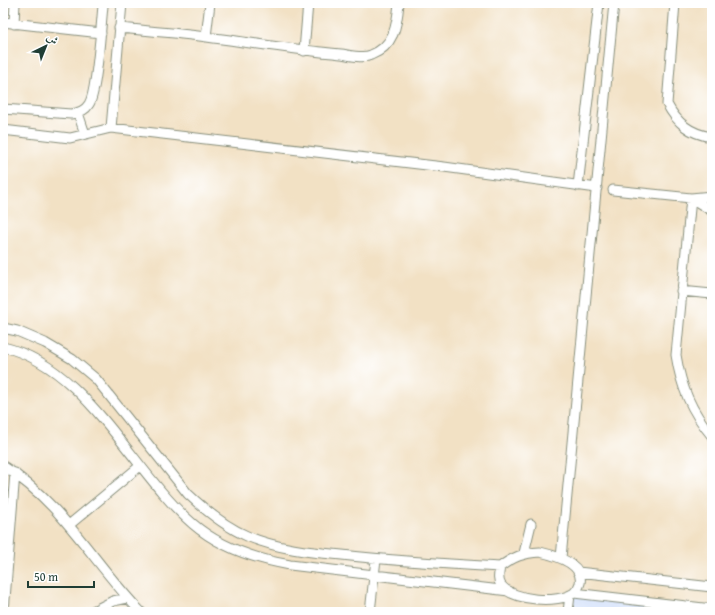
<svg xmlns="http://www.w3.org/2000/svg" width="715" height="615" viewBox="0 0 715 615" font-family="'Gentium Book Plus',Amiri,serif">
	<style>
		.built { fill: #cbdbf9 }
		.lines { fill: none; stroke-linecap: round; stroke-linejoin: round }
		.minor-casing { stroke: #888f7c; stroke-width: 11 }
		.minor { stroke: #fff; stroke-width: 9 }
	</style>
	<rect width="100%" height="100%" fill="#fff"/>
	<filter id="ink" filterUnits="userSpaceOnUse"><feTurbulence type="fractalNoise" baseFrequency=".025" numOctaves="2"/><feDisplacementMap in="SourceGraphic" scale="8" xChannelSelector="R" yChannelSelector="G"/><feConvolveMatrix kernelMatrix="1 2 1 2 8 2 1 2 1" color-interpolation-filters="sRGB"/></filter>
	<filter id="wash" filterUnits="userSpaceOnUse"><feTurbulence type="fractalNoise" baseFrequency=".012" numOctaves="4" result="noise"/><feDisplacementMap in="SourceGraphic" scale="16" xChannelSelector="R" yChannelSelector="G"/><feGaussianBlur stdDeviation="0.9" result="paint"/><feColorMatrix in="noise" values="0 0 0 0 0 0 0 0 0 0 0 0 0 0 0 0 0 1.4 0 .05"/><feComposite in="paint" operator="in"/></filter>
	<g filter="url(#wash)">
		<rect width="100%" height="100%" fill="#f2e1c4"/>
		<path class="built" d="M 574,593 L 712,612 L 572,612 Z"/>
	</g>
	<g filter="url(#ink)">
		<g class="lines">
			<g class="minor-casing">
				<path id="minor" d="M 675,3 L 667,104 C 677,123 690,134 712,137
					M 3,22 L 101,33
					M 14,24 L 15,3
					M 119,28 C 149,31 178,33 207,37 C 252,43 296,50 341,54 C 349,55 363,59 371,55 C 394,46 397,26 399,3
					M 206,37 L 210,3
					M 304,51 L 308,3
					M 3,109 L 71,114 C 79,113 85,111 89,104 C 97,92 101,24 103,6
					M 78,113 L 85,134
					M 111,128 L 122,3
					M 3,130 L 70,138 L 111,128 L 444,167 L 597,188
					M 578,186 L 599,3
					M 613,190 L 691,198 L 712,196
					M 691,198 L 676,355 C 681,387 691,411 712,436
					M 691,198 L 712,211
					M 681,291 L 712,294
					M 3,328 L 17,331 L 45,343 L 72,359 L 96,379 L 188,494 C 206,511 224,526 247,536 C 278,549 309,552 342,555 C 394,561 447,564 500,567
					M 3,347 C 87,366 132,472 193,524 C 221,548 255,559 290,565 L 509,591
					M 3,466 C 63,503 93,563 141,612
					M 69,525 L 140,466
					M 540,552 C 553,555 584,563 580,583 C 579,587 577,590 574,593 C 558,604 513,601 501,585 C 497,579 499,573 500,567 C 513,557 523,553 540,552 Z
					M 524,553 L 531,524
					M 561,558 L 614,3
					M 578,572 L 712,587
					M 574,593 L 712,609
					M 4,612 L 15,473
					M 91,612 L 113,601 L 128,598
					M 370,612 L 376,559
					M 568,612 L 570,595"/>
			</g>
			<use href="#minor" class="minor"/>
		</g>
	</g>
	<rect width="715" height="615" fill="none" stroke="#fff" stroke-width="16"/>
	<g transform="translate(46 46) rotate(43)" stroke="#ffffff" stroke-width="3" paint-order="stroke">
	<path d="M0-3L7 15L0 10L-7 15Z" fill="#1f3d34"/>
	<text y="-6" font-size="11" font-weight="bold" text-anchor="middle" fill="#1f3d34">ش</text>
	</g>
	<path d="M28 581v6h66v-6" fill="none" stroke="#1f3d34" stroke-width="2"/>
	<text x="34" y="581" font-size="12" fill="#1f3d34" stroke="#ffffff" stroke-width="3" paint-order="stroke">50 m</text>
</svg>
